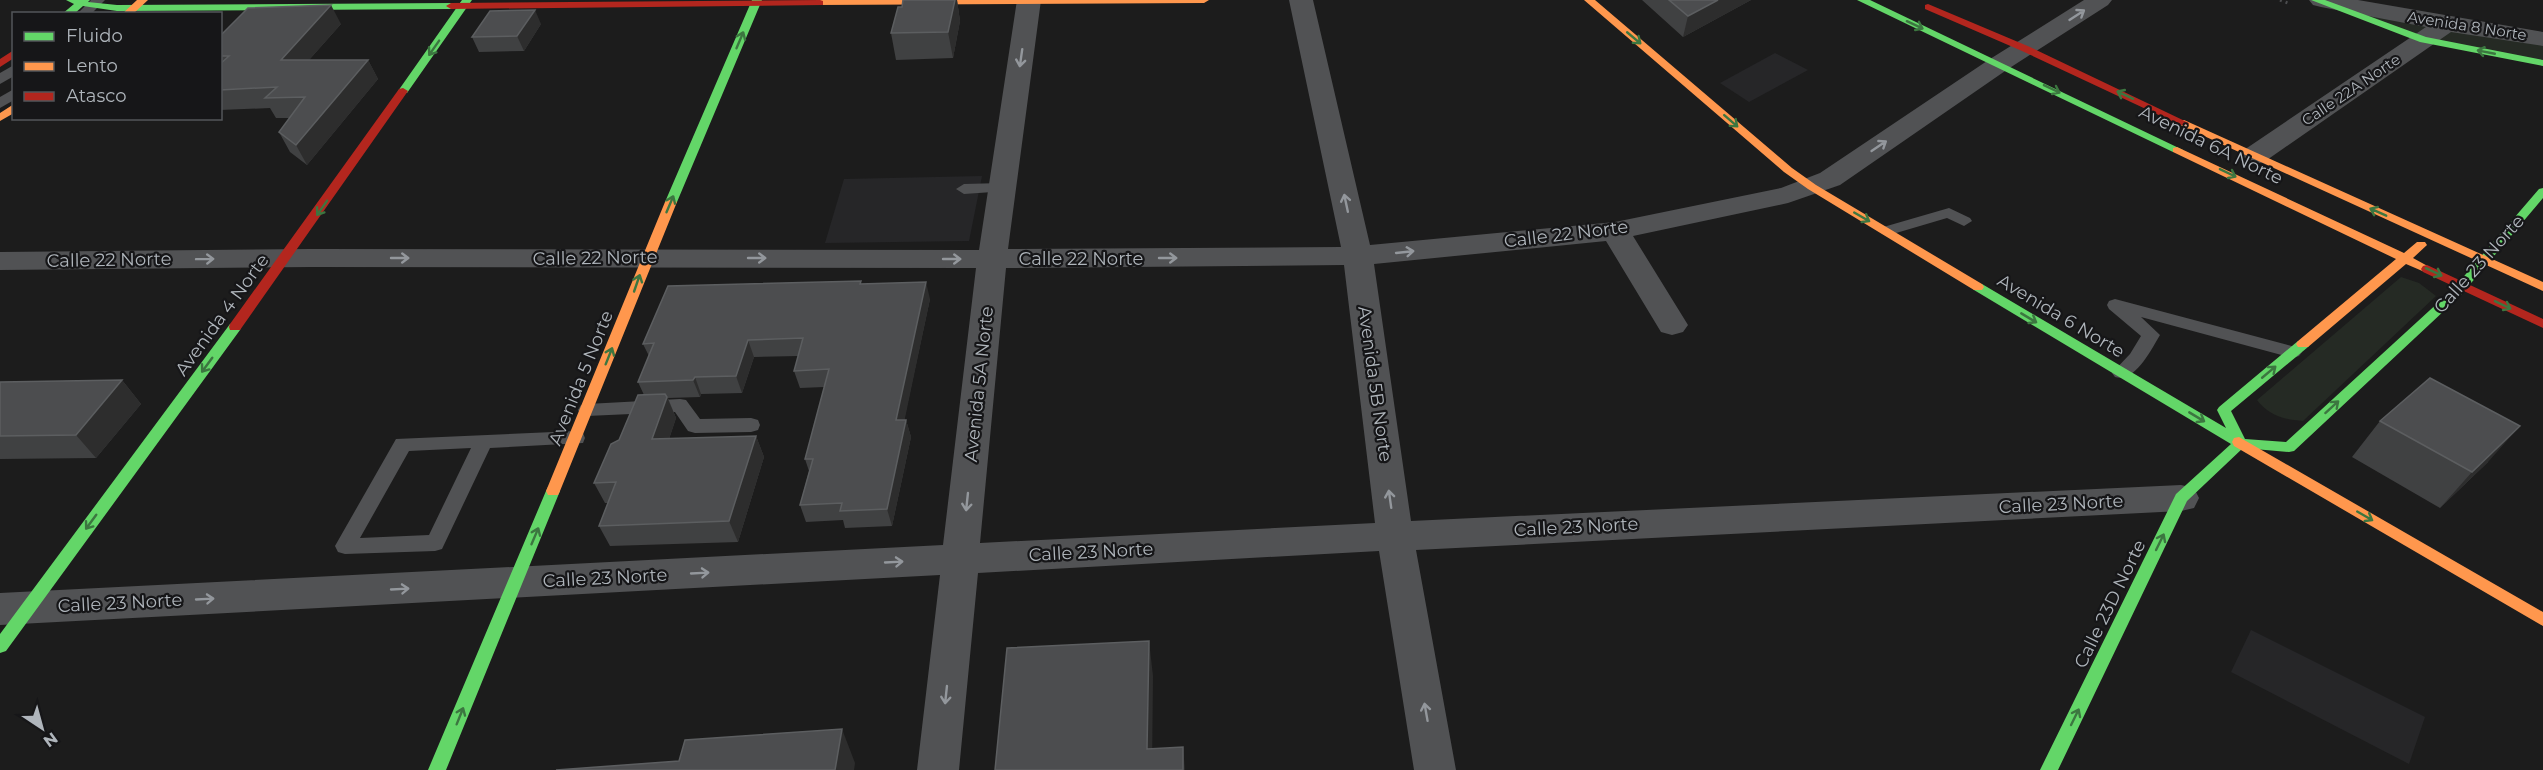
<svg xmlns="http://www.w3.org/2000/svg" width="2543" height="770" viewBox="0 0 2543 770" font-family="Montserrat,sans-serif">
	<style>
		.built { fill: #262628 }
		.green { fill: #252a24 }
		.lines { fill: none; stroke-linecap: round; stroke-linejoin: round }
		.path { stroke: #4c4d4f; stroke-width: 3; stroke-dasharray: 2 4; stroke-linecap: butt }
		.lane { fill: #515254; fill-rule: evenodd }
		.street { fill: #515254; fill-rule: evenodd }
		.fast { fill: #63d668; fill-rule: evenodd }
		.slow { fill: #ff974d; fill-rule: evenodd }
		.jam { fill: #b3261e; fill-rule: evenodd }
		.wall { fill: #404142 }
		.shaded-wall { fill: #2d2d2d }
		.building { fill: #4c4d4f; stroke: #5c5e60; stroke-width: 1.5 }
		.oneway { stroke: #93979c }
		.oneway2 { stroke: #3c7640 }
		.labels { text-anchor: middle; stroke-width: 4.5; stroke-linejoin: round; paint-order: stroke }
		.far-street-label { font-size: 15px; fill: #afb5bb; stroke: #161618 }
		.street-label { font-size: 18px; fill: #afb5bb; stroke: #161618 }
	</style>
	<rect width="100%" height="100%" fill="#1c1c1c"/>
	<path class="built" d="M 1775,53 L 1808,70 L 1749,102 L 1720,83 Z
		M 982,176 L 969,241 L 825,243 L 844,179 Z
		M 2251,630 L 2425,717 L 2409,764 L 2231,672 Z"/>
	<path class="green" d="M 2321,0 L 2543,39 L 2543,63 L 2424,40 Z
		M 2401,277 L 2419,283 L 2436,296 L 2303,421 C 2285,420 2268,415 2257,400 Z"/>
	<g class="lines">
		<path class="path" d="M 2280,0 L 2290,4"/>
		<path class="lane" d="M 91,0 L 105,0 L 91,14 L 77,14 Z
			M 14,65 L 14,76 L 0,84 L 0,73 Z
			M 14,89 L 14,100 L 0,108 L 0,97 Z
			M 1002,183 L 1007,185 L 1010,188 L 1007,191 L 964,194 L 956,189 L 964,184 Z
			M 1949,208 L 1970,218 L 1972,221 L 1964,226 L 1947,218 L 1886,236 L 1878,231 L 1880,228 Z
			M 2115,299 L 2299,348 L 2302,352 L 2299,356 L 2293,358 L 2141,317 L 2160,335 C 2151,350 2135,383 2115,377 L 2112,373 L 2130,354 L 2141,336 L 2109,309 L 2107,305 L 2109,301 Z
			M 680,399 L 686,400 L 700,419 L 751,418 L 758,420 L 760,425 L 758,430 L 751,432 L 695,433 L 688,431 L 675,412 L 587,416 L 581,415 L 578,410 L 581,405 L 587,404 Z
			M 576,431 L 583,433 L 585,438 L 583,443 L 490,448 L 442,549 L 435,551 L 345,554 L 338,552 L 335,546 L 396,439 ZM 471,448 L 429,535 L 360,538 L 409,451 Z"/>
		<path class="street" d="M 1017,0 L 1041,0 L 1008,249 L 1341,247 L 1289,0 L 1313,0 L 1370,245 L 1615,222 L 1781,188 L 1820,173 L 1990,59 L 2084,0 L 2112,0 L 2108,5 L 2008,69 L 1840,185 L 1788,203 L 1633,236 L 1688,325 L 1683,332 L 1672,335 L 1661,332 L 1606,241 L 1374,264 L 1411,521 L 2181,485 L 2194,488 L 2199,498 L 2194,508 L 2181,511 L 1416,550 L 1456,770 L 1414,770 L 1379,551 L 978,573 L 959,770 L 917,770 L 940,575 L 0,625 L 0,593 L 943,545 L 976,268 L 311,267 L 0,270 L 0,252 L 311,249 L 979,250 ZM 1344,265 L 1375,523 L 980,543 L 1006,268 Z
			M 2309,0 L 2358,0 L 2543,32 L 2543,46 L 2451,32 L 2264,162 L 2254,164 L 2244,162 L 2240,156 L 2244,150 L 2426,27 L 2321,7 L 2313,5 Z"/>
		<path class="fast" d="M 66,0 L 90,0 L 88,2 L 117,5 L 451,3 L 456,6 L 451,9 L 117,11 L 83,6 L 74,14 L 62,14 L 74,4 Z
			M 462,0 L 472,0 L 407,93 L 399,93 L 398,91 Z
			M 752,0 L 762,0 L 677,202 L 671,205 L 667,204 L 665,202 Z
			M 1857,0 L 1870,0 L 2183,150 L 2181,152 L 2173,152 Z
			M 2311,0 L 2325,0 L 2426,37 L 2543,60 L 2543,66 L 2420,42 Z
			M 2543,188 L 2543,198 L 2461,295 L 2294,451 L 2289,452 L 2243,448 L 2187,501 L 2058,770 L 2040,770 L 2176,494 L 2231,444 L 1974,290 L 1972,287 L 1974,284 L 1982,284 L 2226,428 L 2217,410 L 2219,407 L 2298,341 L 2308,341 L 2310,344 L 2308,347 L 2231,411 L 2245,439 L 2286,442 L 2453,289 L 2539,189 Z
			M 235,323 L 240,324 L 241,327 L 240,330 L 6,651 L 0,653 L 0,634 L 230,324 Z
			M 553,486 L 558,487 L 560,491 L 446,770 L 428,770 L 546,491 L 548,487 Z"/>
		<path class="slow" d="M 137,0 L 148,0 L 133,14 L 122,14 Z
			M 820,0 L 1209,0 L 1204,3 L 817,5 L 817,1 Z
			M 1584,0 L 1595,0 L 1792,168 L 1816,185 L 1982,284 L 1984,287 L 1982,290 L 1974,290 L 1808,189 L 1784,172 Z
			M 14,104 L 14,113 L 0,121 L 0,113 Z
			M 2184,120 L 2543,282 L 2543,291 L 2180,125 L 2180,121 Z
			M 2177,147 L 2404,253 L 2417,242 L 2425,242 L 2427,245 L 2413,258 L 2433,269 L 2427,273 L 2406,264 L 2308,347 L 2298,347 L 2296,344 L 2298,341 L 2396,259 L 2173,152 L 2173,148 Z
			M 671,199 L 677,202 L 560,491 L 558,495 L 548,495 L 546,491 L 665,202 Z
			M 2239,437 L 2543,612 L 2543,626 L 2234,446 L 2232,442 L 2234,438 Z"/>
		<path class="jam" d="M 820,0 L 823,1 L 823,5 L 451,9 L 446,6 L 451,3 Z
			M 1928,4 L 2030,47 L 2189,123 L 2188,125 L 2180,125 L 2022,51 L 1925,9 L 1925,5 Z
			M 14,50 L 14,58 L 0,67 L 0,59 Z
			M 403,88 L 408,91 L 240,330 L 230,330 L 229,327 L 230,324 L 399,89 Z
			M 2427,265 L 2543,319 L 2543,328 L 2423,272 L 2421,269 L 2423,266 Z"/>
	</g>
	<path class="wall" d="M 903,0 L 957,0 L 960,21 L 953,58 L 896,60 L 891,33 L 902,7 Z
		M 1642,0 L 1751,0 L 1683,37 Z
		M 341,24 L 309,60 L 368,60 L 378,79 L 307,165 L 290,152 L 279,132 L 290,118 L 276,118 L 270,108 L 220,110 L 220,36 Z
		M 541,24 L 524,51 L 479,52 L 472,37 Z
		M 861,284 L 930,299 L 904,420 L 906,420 L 911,437 L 892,526 L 845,528 L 843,520 L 806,522 L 800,505 L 809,471 L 805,459 L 824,387 L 800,388 L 794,371 L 798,356 L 754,357 L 742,393 L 701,394 L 700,397 L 668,398 L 676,418 L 669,439 L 756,436 L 764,457 L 738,542 L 610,546 L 599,526 L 608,503 L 605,503 L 594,483 L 619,440 L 644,395 L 638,382 L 649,356 L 643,344 Z
		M 122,380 L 141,404 L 96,458 L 0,459 L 0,382 Z
		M 2380,421 L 2488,462 L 2440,508 L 2352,457 Z"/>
	<path class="shaded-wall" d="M 955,0 L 957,0 L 960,21 L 953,58 L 948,32 Z
		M 1718,0 L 1751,0 L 1683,37 L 1688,16 Z
		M 331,5 L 341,24 L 292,79 L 281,60 Z
		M 535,10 L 541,24 L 524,51 L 517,36 Z
		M 368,60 L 378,79 L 307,165 L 296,145 Z
		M 926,282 L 930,299 L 901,437 L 896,420 Z
		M 748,340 L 754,357 L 742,393 L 736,376 Z
		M 695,377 L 701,394 L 700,397 L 693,380 Z
		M 122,380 L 141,404 L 96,458 L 76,435 Z
		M 667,397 L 676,418 L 662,460 L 652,439 Z
		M 906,420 L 911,437 L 892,526 L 887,509 Z
		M 2520,426 L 2488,462 L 2440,508 L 2472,472 Z
		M 756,436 L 764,457 L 738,542 L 729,521 Z
		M 1149,641 L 1153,676 L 1152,770 L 1147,749 Z
		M 842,729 L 855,763 L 854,770 L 835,770 Z
		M 1183,747 L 1185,770 L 1183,770 Z"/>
	<path class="building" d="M 903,0 L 955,0 L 948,32 L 891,33 L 898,7 L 902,7 Z
		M 1669,0 L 1718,0 L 1688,16 Z
		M 331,5 L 281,60 L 368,60 L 296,145 L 279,132 L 305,97 L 265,98 L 277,87 L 220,90 L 220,64 L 229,56 L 220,56 L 220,36 L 248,8 Z
		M 535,10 L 517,36 L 472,37 L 490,11 Z
		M 861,281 L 860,284 L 926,282 L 896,420 L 906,420 L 887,509 L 840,511 L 842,503 L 800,505 L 813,459 L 805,459 L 829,369 L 794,371 L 803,338 L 748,340 L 736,376 L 695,377 L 693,380 L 638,382 L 654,343 L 643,344 L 668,286 Z
		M 2430,378 L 2520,426 L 2472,472 L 2380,421 Z
		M 122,380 L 76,435 L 0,436 L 0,382 Z
		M 665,394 L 667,397 L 652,439 L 756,436 L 729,521 L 599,526 L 616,482 L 594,483 L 611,444 L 619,440 L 638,395 Z
		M 1149,641 L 1147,749 L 1183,747 L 1183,770 L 995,770 L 1007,648 Z
		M 842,729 L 835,770 L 556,770 L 679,761 L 685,740 Z"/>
	<defs><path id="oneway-shaft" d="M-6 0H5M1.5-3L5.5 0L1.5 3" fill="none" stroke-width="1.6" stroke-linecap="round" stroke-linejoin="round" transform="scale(1.5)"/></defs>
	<g class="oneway">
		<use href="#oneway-shaft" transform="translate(2077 15) rotate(-33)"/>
		<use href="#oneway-shaft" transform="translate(1021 58) rotate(98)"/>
		<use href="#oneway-shaft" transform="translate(1879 146) rotate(-34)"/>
		<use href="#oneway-shaft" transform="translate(1346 203) rotate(-102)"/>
		<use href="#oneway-shaft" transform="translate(1405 252) rotate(-6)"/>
		<use href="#oneway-shaft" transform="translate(400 258)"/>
		<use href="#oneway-shaft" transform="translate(757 258)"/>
		<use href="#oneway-shaft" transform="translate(1168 258)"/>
		<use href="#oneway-shaft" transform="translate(205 259) rotate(-1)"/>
		<use href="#oneway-shaft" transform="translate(952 259)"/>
		<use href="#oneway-shaft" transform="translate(1390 499) rotate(-98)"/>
		<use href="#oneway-shaft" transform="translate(967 502) rotate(96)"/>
		<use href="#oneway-shaft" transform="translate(894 562) rotate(-3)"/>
		<use href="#oneway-shaft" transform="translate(700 573) rotate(-3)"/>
		<use href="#oneway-shaft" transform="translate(400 589) rotate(-3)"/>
		<use href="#oneway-shaft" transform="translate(205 599) rotate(-3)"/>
		<use href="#oneway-shaft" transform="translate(946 695) rotate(96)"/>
		<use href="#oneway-shaft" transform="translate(1426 712) rotate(-100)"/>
	</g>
	<g class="oneway2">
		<use href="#oneway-shaft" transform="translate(1915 25) rotate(25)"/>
		<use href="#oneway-shaft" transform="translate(1634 38) rotate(40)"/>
		<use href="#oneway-shaft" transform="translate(740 40) rotate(-67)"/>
		<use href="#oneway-shaft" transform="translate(434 48) rotate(125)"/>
		<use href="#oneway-shaft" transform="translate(2486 52) rotate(-169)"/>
		<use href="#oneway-shaft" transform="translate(2052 89) rotate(26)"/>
		<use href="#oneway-shaft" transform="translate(2125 95) rotate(-155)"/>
		<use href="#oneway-shaft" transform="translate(1731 121) rotate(41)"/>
		<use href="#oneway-shaft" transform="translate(2228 173) rotate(26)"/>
		<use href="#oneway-shaft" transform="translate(670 204) rotate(-67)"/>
		<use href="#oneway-shaft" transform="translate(322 208) rotate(125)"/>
		<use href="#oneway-shaft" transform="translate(2378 212) rotate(-156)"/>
		<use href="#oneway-shaft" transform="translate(1862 217) rotate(30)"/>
		<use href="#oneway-shaft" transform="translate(2434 272) rotate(25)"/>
		<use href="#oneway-shaft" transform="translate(637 283) rotate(-71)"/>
		<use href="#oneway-shaft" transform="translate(2503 305) rotate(26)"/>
		<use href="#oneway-shaft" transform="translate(2029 318) rotate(31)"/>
		<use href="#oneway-shaft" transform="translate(609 356) rotate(-68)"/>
		<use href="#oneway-shaft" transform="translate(207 365) rotate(126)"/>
		<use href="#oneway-shaft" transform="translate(2269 372) rotate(-40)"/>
		<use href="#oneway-shaft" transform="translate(2332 407) rotate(-42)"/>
		<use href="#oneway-shaft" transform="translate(2197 417) rotate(31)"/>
		<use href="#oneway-shaft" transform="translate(2365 516) rotate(30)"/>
		<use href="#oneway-shaft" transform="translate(91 522) rotate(126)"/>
		<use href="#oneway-shaft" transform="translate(535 536) rotate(-67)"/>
		<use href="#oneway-shaft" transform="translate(2160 542) rotate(-64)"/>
		<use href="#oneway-shaft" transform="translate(460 716) rotate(-68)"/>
		<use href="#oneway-shaft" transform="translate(2075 717) rotate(-64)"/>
	</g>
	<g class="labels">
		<g class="far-street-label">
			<text transform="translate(2467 26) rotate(9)" y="5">Avenida 8 Norte</text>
			<text transform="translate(2351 90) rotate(-34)" y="5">Calle 22A Norte</text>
		</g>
		<g class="street-label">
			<text transform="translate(2211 145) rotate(26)" y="6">Avenida 6A Norte</text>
			<text transform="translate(1566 234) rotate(-7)" y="6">Calle 22 Norte</text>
			<text transform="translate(595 258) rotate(-1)" y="6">Calle 22 Norte</text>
			<text x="1081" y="265">Calle 22 Norte</text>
			<text transform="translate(109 260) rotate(-1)" y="6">Calle 22 Norte</text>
			<text transform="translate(2479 264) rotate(-48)" y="6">Calle 23 Norte</text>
			<text transform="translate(222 315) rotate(-54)" y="6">Avenida 4 Norte</text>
			<text transform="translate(2061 316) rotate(31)" y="6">Avenida 6 Norte</text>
			<text transform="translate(581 378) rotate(-68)" y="6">Avenida 5 Norte</text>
			<text transform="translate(979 384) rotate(-84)" y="6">Avenida 5A Norte</text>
			<text transform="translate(1375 384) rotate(82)" y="6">Avenida 5B Norte</text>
			<text transform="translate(2061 504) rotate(-3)" y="6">Calle 23 Norte</text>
			<text transform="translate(1576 527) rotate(-3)" y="6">Calle 23 Norte</text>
			<text transform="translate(1091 552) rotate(-3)" y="6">Calle 23 Norte</text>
			<text transform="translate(605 578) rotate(-3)" y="6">Calle 23 Norte</text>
			<text transform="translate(120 603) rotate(-3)" y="6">Calle 23 Norte</text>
			<text transform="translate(2110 604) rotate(-64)" y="6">Calle 23D Norte</text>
		</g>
	</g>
	<rect x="12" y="12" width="210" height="108" fill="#161618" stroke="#535659" stroke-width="1.5"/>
	<rect x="24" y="32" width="30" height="9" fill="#63d668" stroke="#535659" stroke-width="1.5"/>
	<text x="66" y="42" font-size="18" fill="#afb5bb">Fluido</text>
	<rect x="24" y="62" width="30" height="9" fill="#ff974d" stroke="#535659" stroke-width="1.5"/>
	<text x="66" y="72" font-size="18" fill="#afb5bb">Lento</text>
	<rect x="24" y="92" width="30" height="9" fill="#b3261e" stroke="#535659" stroke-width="1.5"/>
	<text x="66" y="102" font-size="18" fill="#afb5bb">Atasco</text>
	<g transform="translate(42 728) rotate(144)" stroke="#161618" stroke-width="4.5" paint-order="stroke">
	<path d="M0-4.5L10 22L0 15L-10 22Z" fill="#afb5bb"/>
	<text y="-9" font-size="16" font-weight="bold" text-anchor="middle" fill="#afb5bb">N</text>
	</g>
</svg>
